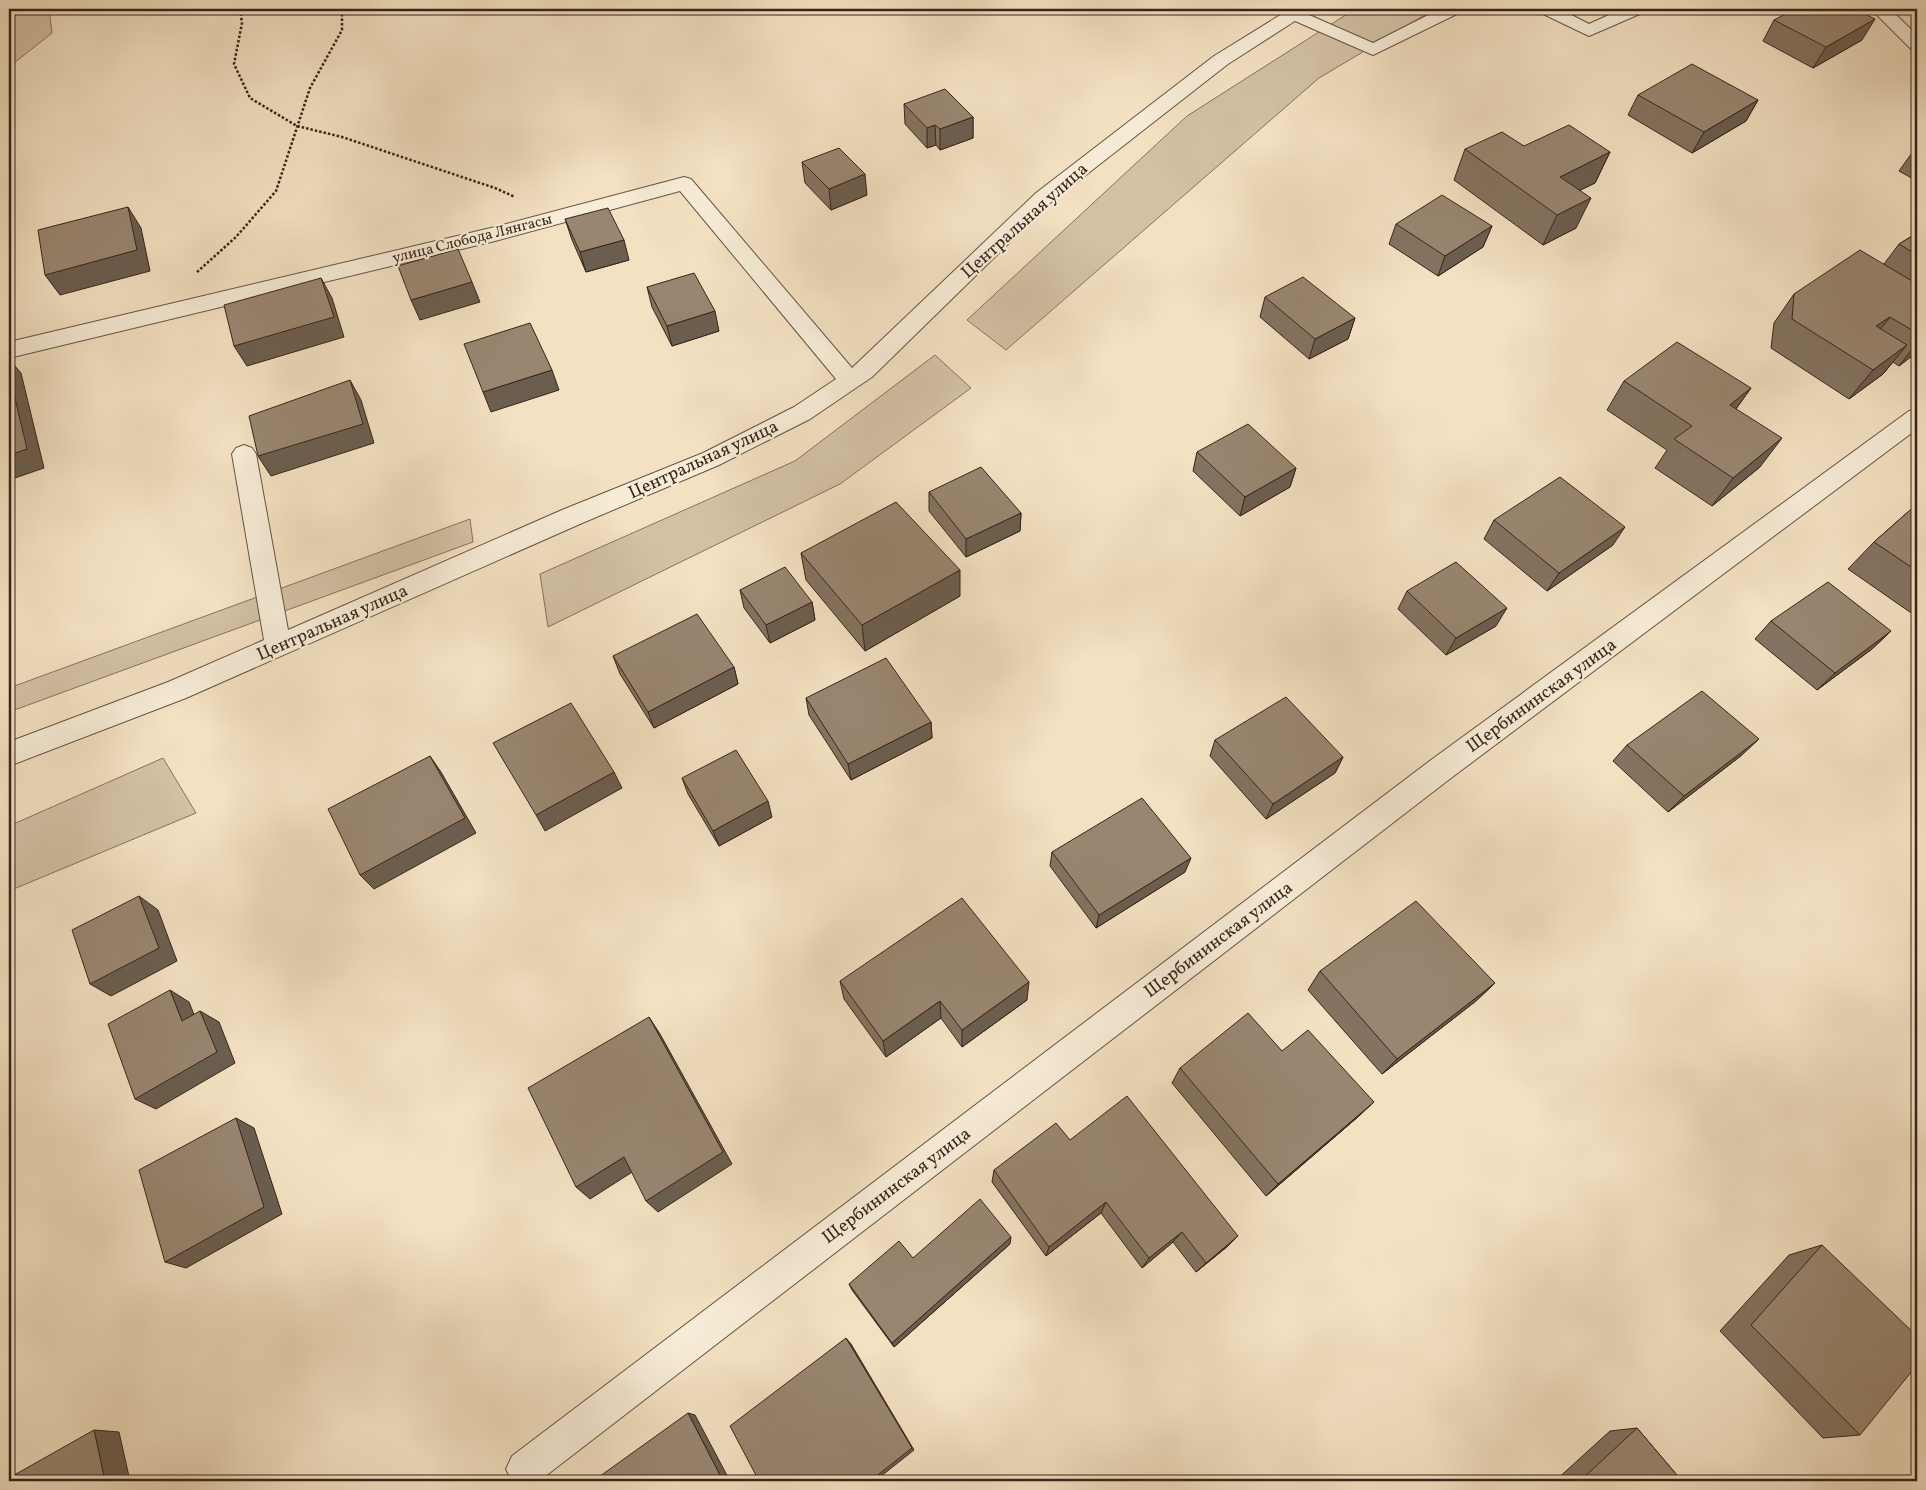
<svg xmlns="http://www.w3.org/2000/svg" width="1926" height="1490" viewBox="0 0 1926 1490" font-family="Vollkorn,serif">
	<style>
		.green { fill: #d3c1a5; stroke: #857260 }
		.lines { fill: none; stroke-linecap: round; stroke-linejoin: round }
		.minor-casing { stroke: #665344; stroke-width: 2 }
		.path { stroke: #37241a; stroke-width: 2.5; stroke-dasharray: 2.5 2; stroke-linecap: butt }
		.minor { fill: #f7ecd7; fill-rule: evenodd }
		.wall { fill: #847361; stroke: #37241a }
		.shaded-wall { fill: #6b5e4f; stroke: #37241a }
		.building { fill: #998671; stroke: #37241a }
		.labels { text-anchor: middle; stroke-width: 4.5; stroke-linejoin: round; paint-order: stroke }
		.far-street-label { font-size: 15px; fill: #37241a; stroke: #f7ecd7 }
		.street-label { font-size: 18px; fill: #37241a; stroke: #f7ecd7 }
	</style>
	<rect width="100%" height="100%" fill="#f3e1c2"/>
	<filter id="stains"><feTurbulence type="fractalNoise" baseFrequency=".004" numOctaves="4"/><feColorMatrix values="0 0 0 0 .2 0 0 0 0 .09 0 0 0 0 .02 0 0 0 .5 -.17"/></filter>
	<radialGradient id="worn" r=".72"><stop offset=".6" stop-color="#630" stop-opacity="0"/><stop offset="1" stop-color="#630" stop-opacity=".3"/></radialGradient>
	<path class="green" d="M 9,9 L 49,9 L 52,33 L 9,67 Z
		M 1355,9 L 1435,9 L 1319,78 L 1006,350 L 967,320 L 1187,116 Z
		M 935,355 L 971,388 L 840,484 L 548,627 L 540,574 L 795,461 Z
		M 470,519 L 473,542 L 9,712 L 9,688 Z
		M 163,758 L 196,813 L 9,891 L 9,826 Z"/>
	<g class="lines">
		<g class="minor-casing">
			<path id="minor" d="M 1290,9 L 1311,9 L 1307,14 L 1373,43 L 1440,9 L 1462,9 L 1459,13 L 1373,55 L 1295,21 L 1228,64 L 1050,203 L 872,377 L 810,419 L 719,465 L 580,524 L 186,698 L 9,766 L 9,742 L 168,682 L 264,640 L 232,454 L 236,448 L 244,445 L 252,448 L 256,454 L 288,630 L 562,510 L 703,453 L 794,407 L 836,379 L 680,191 L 495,241 L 9,358 L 9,342 L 495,227 L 684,177 L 691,179 L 852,368 L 1036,193 L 1214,56 Z
				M 1538,9 L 1560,9 L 1589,24 L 1622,9 L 1645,9 L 1642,13 L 1589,36 L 1541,13 Z
				M 1871,9 L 1890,9 L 1917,35 L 1917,50 L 1911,49 Z
				M 1917,409 L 1917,429 L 1451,778 L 539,1481 L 512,1481 L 506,1469 L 512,1456 L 1431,760 L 1909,411 Z"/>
		</g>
		<path class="path" d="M 240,9 L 242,23 L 234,64 L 250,98 L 297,126 L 342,137 L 495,188 L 515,197
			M 197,272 L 236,237 L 276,191 L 310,88 L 342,30 L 342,9"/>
		<use href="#minor" class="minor"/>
	</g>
	<path class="wall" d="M 1774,20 L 1862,40 L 1813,68 L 1763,41 Z
		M 1638,95 L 1758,100 L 1746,121 L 1692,153 L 1628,115 Z
		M 904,104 L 973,117 L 973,138 L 940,150 L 936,145 L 927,148 L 905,124 Z
		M 1524,146 L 1610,152 L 1595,183 L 1580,190 L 1576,228 L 1543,245 L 1454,180 L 1465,149 Z
		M 1917,148 L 1917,181 L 1899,171 L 1914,150 Z
		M 802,162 L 867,195 L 831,210 L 805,183 Z
		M 565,219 L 629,260 L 586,272 L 572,240 Z
		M 1396,224 L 1492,226 L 1483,247 L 1438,276 L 1389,244 Z
		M 1917,233 L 1917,352 L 1899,366 L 1893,362 L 1883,374 L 1849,399 L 1771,348 L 1774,323 L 1794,294 L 1884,264 L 1899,244 Z
		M 647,287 L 719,331 L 672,346 L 652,307 Z
		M 1265,297 L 1355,318 L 1348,339 L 1309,359 L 1260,317 Z
		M 1624,381 L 1751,388 L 1736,409 L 1760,467 L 1712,506 L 1655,468 L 1667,450 L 1607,410 Z
		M 1197,452 L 1296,468 L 1290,487 L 1240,516 L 1193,471 Z
		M 929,492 L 1021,513 L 1020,531 L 966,557 L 929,511 Z
		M 1917,504 L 1917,617 L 1848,569 L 1874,542 Z
		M 1494,520 L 1613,545 L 1547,591 L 1484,539 Z
		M 801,553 L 960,596 L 865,651 L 806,580 Z
		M 740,590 L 812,602 L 815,620 L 770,643 L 744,608 Z
		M 1407,591 L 1496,626 L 1446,655 L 1398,609 Z
		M 1771,621 L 1891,631 L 1872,649 L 1817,690 L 1755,639 Z
		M 613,656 L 734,667 L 738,684 L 654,728 L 620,674 Z
		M 806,698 L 931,722 L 932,738 L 851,780 L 809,715 Z
		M 1215,740 L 1343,757 L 1335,773 L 1266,819 L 1210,756 Z
		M 1627,745 L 1742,755 L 1668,812 L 1613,761 Z
		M 682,778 L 772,817 L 719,846 L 688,794 Z
		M 1052,852 L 1185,872 L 1096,928 L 1050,866 Z
		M 1320,971 L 1495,983 L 1476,1001 L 1382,1074 L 1308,990 Z
		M 840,981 L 1027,1000 L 962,1047 L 941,1018 L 886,1057 L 844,999 Z
		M 1282,1051 L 1359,1116 L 1266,1196 L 1172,1083 L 1180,1068 Z
		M 1070,1140 L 1228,1246 L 1196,1272 L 1173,1242 L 1142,1268 L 1101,1213 L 1046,1256 L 992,1182 L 994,1170 Z
		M 1010,1244 L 894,1347 L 852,1290 L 849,1284 L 913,1258 Z
		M 1822,1245 L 1860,1435 L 1823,1438 L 1720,1331 L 1789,1255 Z
		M 1637,1428 L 1682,1481 L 1555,1481 L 1610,1431 Z"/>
	<path class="shaded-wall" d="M 1875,19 L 1862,40 L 1813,68 L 1826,47 Z
		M 1758,100 L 1746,121 L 1692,153 L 1704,132 Z
		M 973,117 L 973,138 L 940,150 L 940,129 Z
		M 935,125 L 936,145 L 927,148 L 927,128 Z
		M 1610,152 L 1595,183 L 1546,207 L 1560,177 Z
		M 865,174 L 867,195 L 831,210 L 829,189 Z
		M 1591,198 L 1576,228 L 1543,245 L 1557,215 Z
		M 128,207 L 141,228 L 150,271 L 60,295 L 45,275 Z
		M 1492,226 L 1483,247 L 1438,276 L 1445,256 Z
		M 624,240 L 629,260 L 586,272 L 580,252 Z
		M 321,278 L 332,298 L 344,337 L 247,366 L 234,346 Z
		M 472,282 L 480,302 L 420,320 L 411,300 Z
		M 715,311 L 719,331 L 672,346 L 667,326 Z
		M 1890,317 L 1867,346 L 1876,326 Z
		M 1355,318 L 1348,339 L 1309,359 L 1315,339 Z
		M 1917,343 L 1917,352 L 1899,366 Z
		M 1907,345 L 1883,374 L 1849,399 L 1873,370 Z
		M 9,359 L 21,373 L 44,468 L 9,480 Z
		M 552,370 L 559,390 L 491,412 L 483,392 Z
		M 350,380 L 361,400 L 374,443 L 271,476 L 258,456 Z
		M 1751,388 L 1730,417 L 1730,405 Z
		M 1782,438 L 1760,467 L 1712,506 L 1733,478 Z
		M 1296,468 L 1290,487 L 1240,516 L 1245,497 Z
		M 1021,513 L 1020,531 L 966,557 L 966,539 Z
		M 1625,527 L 1613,545 L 1547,591 L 1559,573 Z
		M 960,570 L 960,596 L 865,651 L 862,625 Z
		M 812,602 L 815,620 L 770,643 L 766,625 Z
		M 1507,608 L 1496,626 L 1446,655 L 1456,638 Z
		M 1891,631 L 1872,649 L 1817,690 L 1835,673 Z
		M 734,667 L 738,684 L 654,728 L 648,712 Z
		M 931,722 L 932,738 L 851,780 L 848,764 Z
		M 1759,739 L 1742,755 L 1668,812 L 1684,796 Z
		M 430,756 L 441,772 L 476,833 L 374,889 L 360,875 Z
		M 1343,757 L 1335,773 L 1266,819 L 1273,804 Z
		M 614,772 L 622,788 L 545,831 L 536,815 Z
		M 768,801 L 772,817 L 719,846 L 713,831 Z
		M 1191,858 L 1185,872 L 1096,928 L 1099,915 Z
		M 139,896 L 158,910 L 177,961 L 111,996 L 90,984 Z
		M 1029,982 L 1027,1000 L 962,1047 L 962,1030 Z
		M 1495,983 L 1476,1001 L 1382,1074 L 1397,1059 Z
		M 170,990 L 189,1002 L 201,1032 L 182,1021 Z
		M 940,1001 L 941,1018 L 886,1057 L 883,1041 Z
		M 200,1011 L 219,1022 L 235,1063 L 156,1109 L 135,1099 Z
		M 649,1017 L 660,1034 L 732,1164 L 658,1212 L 646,1201 Z
		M 1374,1102 L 1359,1116 L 1266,1196 L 1278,1184 Z
		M 236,1118 L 254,1128 L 282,1214 L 186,1268 L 165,1262 Z
		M 624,1157 L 637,1169 L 590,1199 L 576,1187 Z
		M 1106,1202 L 1101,1213 L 1046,1256 L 1049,1247 Z
		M 1182,1232 L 1173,1242 L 1142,1268 L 1149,1258 Z
		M 1238,1236 L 1228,1246 L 1196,1272 L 1206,1263 Z
		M 1011,1237 L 1010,1244 L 894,1347 L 892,1343 Z
		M 846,1338 L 851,1344 L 914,1450 L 875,1481 L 870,1481 Z
		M 688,1413 L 695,1415 L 730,1481 L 723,1481 Z
		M 94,1430 L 119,1432 L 130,1481 L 105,1481 Z"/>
	<path class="building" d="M 1795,9 L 1854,9 L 1875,19 L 1826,47 L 1774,20 Z
		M 1692,64 L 1758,100 L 1704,132 L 1638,95 Z
		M 945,89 L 973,117 L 940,129 L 935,125 L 927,128 L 904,104 Z
		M 1569,125 L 1610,152 L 1560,177 L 1591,198 L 1557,215 L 1465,149 L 1502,132 L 1524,146 Z
		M 839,148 L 865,174 L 829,189 L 802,162 Z
		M 1442,195 L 1492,226 L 1445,256 L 1396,224 Z
		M 128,207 L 137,250 L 45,275 L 38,230 Z
		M 608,208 L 624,240 L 580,252 L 565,219 Z
		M 1917,233 L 1917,255 L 1899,244 Z
		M 458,249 L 472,282 L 411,300 L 398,266 Z
		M 1860,250 L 1917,284 L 1917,333 L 1890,317 L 1876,326 L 1907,345 L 1873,370 L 1792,319 L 1794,294 Z
		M 1917,268 L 1917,275 L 1911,272 Z
		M 694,273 L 715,311 L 667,326 L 647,287 Z
		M 1303,277 L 1355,318 L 1315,339 L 1265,297 Z
		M 321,278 L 334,317 L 234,346 L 224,305 Z
		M 530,323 L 552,370 L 483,392 L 464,344 Z
		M 1677,342 L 1751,388 L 1730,405 L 1782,438 L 1733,478 L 1674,439 L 1692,426 L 1624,381 Z
		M 9,373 L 27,449 L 9,455 Z
		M 350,380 L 363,424 L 258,456 L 249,416 Z
		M 1248,424 L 1296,468 L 1245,497 L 1197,452 Z
		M 981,467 L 1021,513 L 966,539 L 929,492 Z
		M 1560,477 L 1625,527 L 1559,573 L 1494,520 Z
		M 896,502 L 960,570 L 862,625 L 801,553 Z
		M 1917,504 L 1917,571 L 1874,542 Z
		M 1456,562 L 1507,608 L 1456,638 L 1407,591 Z
		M 785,567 L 812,602 L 766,625 L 740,590 Z
		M 1828,582 L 1891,631 L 1835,673 L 1771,621 Z
		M 697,614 L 734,667 L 648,712 L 613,656 Z
		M 886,658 L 931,722 L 848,764 L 806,698 Z
		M 1702,691 L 1759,739 L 1684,796 L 1627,745 Z
		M 1286,697 L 1343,757 L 1273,804 L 1215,740 Z
		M 571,703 L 614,772 L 536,815 L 493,743 Z
		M 736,750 L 768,801 L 713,831 L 682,778 Z
		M 430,756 L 465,818 L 360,875 L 328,809 Z
		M 1142,798 L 1191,858 L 1099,915 L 1052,852 Z
		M 139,896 L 159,948 L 90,984 L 72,930 Z
		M 962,898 L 1029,982 L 962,1030 L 940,1001 L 883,1041 L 840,981 Z
		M 1416,901 L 1495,983 L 1397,1059 L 1320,971 Z
		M 170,990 L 182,1021 L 200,1011 L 217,1052 L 135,1099 L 108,1024 Z
		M 1248,1013 L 1282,1051 L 1308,1030 L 1374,1102 L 1278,1184 L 1180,1068 Z
		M 649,1017 L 723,1152 L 646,1201 L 624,1157 L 576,1187 L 528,1088 Z
		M 1127,1096 L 1238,1236 L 1206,1263 L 1182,1232 L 1149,1258 L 1106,1202 L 1049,1247 L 994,1170 L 1056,1123 L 1070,1140 Z
		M 236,1118 L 264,1207 L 165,1262 L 139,1170 Z
		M 980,1199 L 1011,1237 L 892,1343 L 849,1284 L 899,1241 L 913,1258 Z
		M 1822,1245 L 1917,1336 L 1917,1365 L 1860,1435 L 1751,1325 Z
		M 846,1338 L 912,1448 L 870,1481 L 759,1481 L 730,1426 Z
		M 688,1413 L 723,1481 L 597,1481 L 596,1479 Z
		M 1637,1428 L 1682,1481 L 1580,1481 Z
		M 94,1430 L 105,1481 L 9,1481 L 9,1478 Z"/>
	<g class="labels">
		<g class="far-street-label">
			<text transform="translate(472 238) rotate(-14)" y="5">улица Слобода Лянгасы</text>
		</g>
		<g class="street-label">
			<text transform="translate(1024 220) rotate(-42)" y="6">Центральная улица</text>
			<text transform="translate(703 459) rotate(-25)" y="6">Центральная улица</text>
			<text transform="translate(332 622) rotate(-24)" y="6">Центральная улица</text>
			<text transform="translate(1541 695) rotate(-36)" y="6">Щербининская улица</text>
			<text transform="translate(1218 939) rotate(-37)" y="6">Щербининская улица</text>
			<text transform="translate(896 1185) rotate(-37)" y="6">Щербининская улица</text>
		</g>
	</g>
	<rect width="1926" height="1490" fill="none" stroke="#f3e1c2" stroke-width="30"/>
	<rect x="10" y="10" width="1906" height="1470" fill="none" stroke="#37241a" stroke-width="2.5"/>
	<rect x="15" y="15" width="1896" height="1460" fill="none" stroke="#37241a"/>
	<rect width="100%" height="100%" filter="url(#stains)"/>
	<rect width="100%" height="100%" fill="url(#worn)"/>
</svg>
